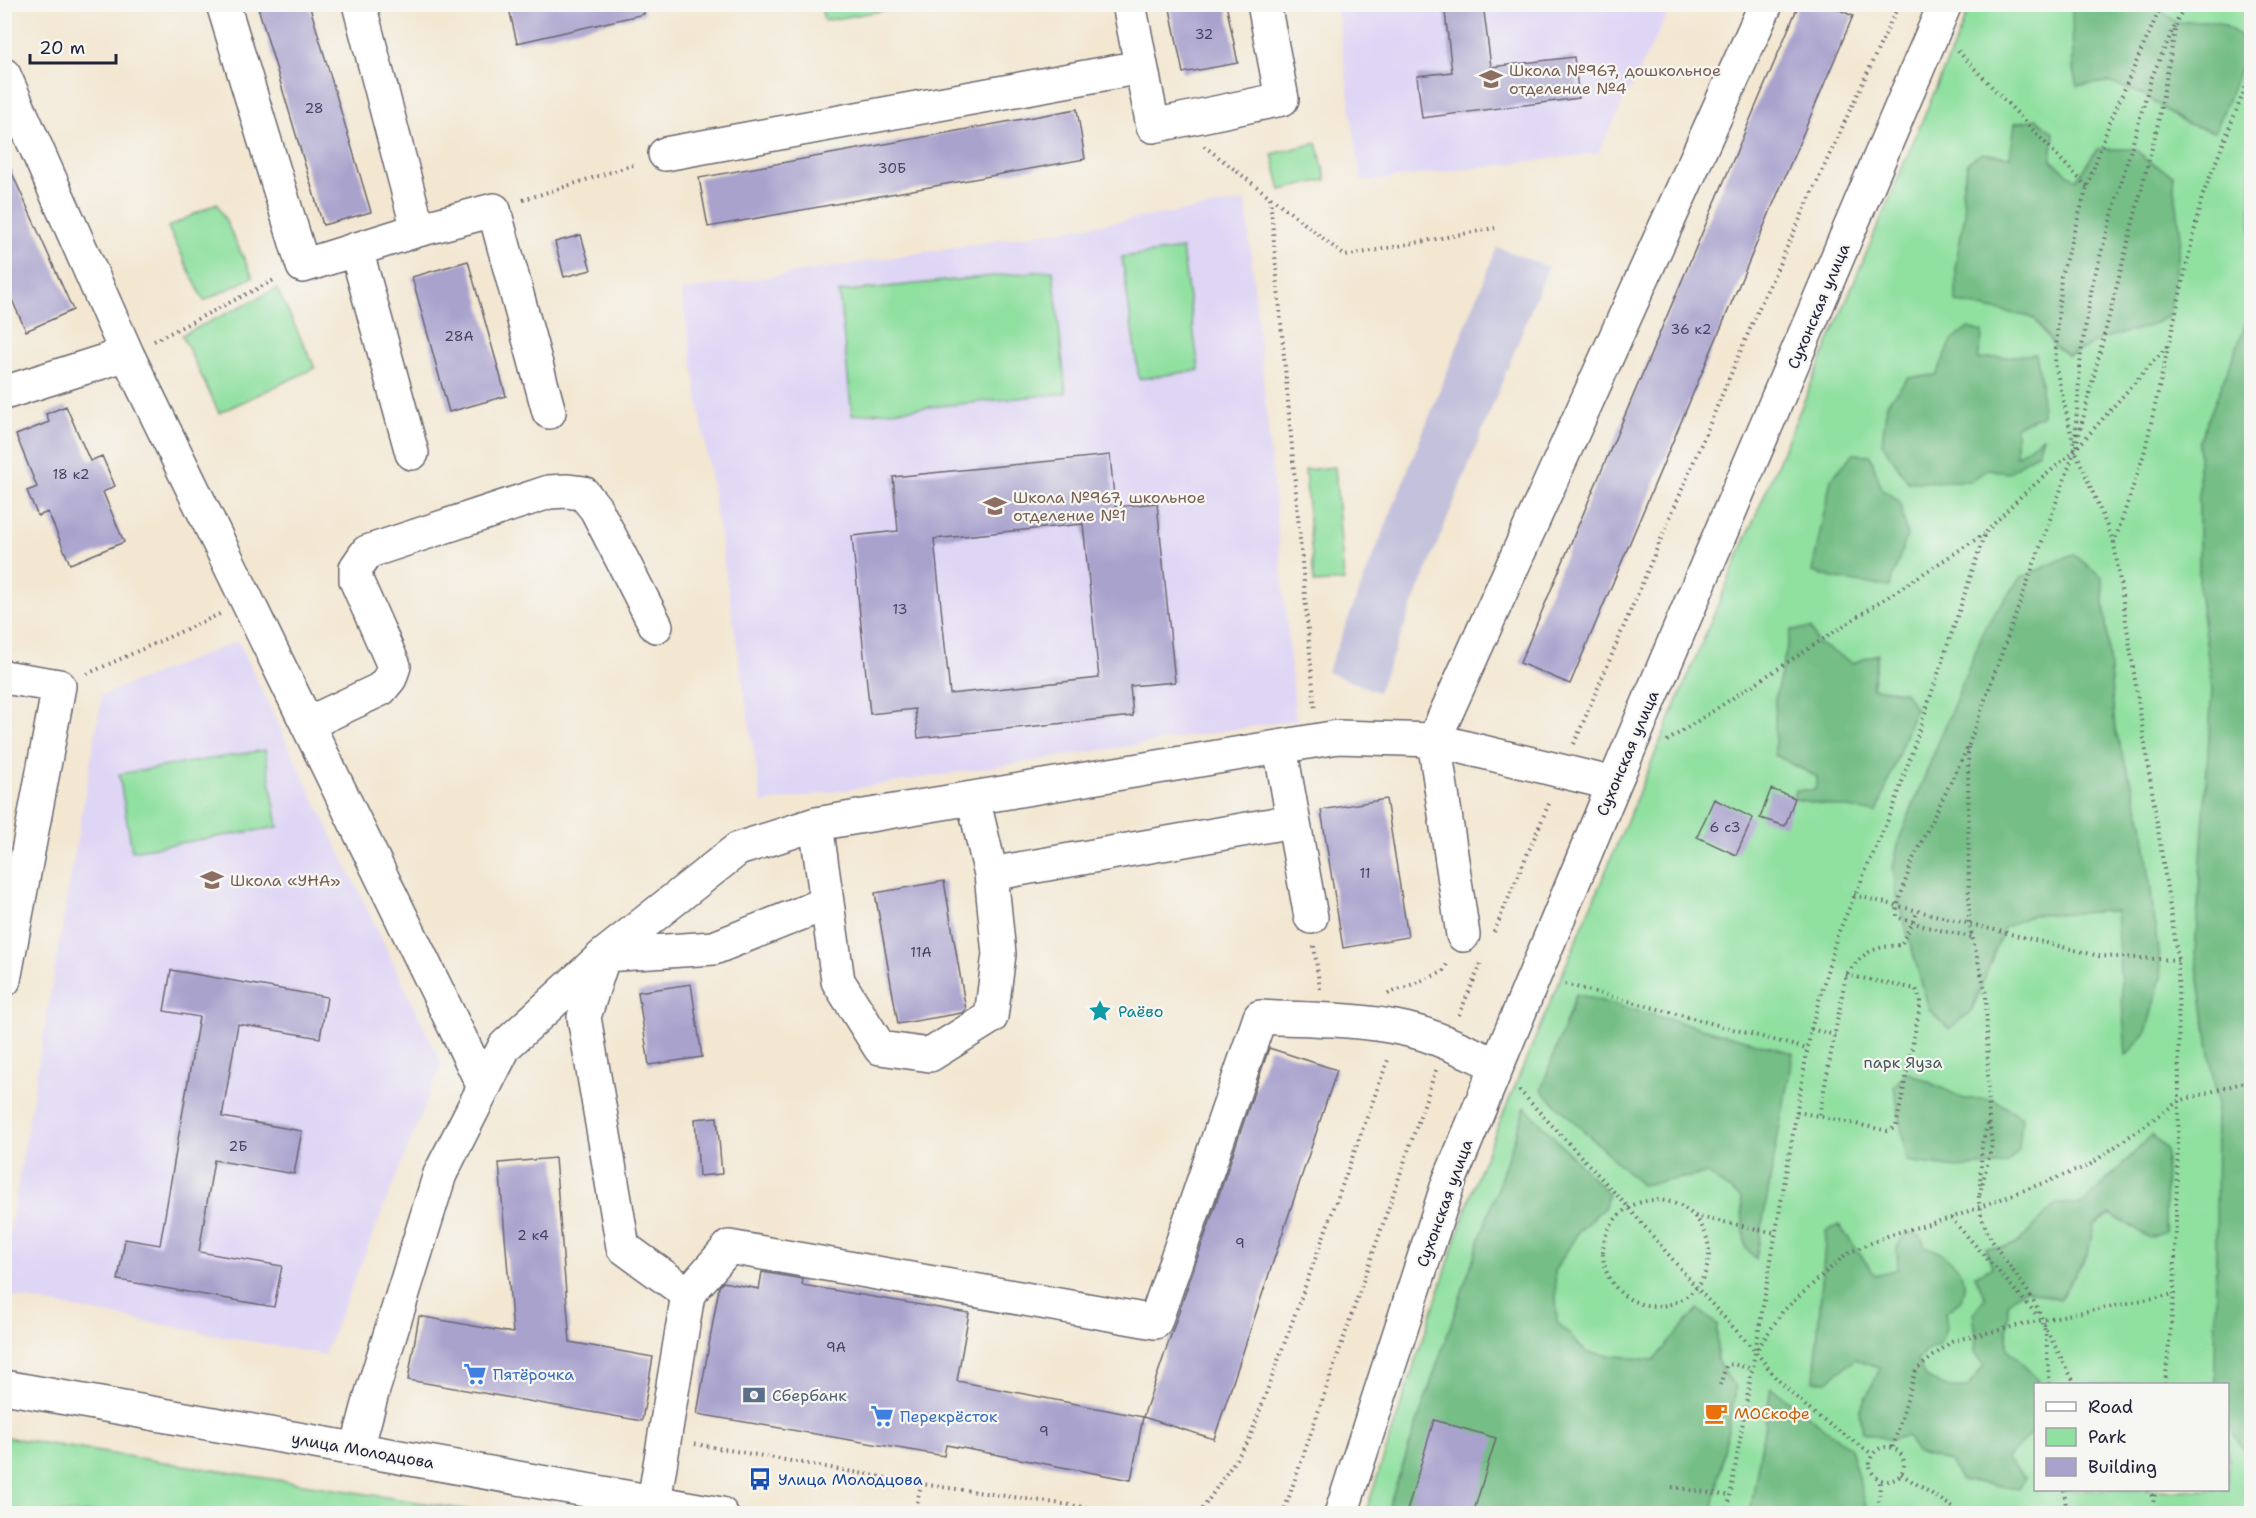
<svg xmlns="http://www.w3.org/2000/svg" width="2256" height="1518" viewBox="0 0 2256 1518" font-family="'Shantell Sans',sans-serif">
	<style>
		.built { fill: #dfd5f5 }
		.industrial { fill: #c3c1db }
		.green { fill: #90e0a0; stroke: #59816e; stroke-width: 1.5; fill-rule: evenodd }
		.forest { fill: #74be86; stroke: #4b7060; stroke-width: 1.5 }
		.building { fill: #a9a2cd; fill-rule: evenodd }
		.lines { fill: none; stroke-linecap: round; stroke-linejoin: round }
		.minor-casing { stroke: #6b6770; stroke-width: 36 }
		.path { stroke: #6b6770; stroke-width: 4; stroke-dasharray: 1.5 4.5; stroke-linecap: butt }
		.minor { stroke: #fff; stroke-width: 33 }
		.labels { text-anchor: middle; stroke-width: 4.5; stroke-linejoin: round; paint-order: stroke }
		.number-label { font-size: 14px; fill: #444260 }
		.education-label { font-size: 16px; fill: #785e54; stroke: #f6f6f2; text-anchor: start }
		.street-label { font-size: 16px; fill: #22223b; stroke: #f6f6f2 }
		.culture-label { font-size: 16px; fill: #0d838f; stroke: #f6f6f2; text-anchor: start }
		.park-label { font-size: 16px; fill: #435b59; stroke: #f6f6f2 }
		.shop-label { font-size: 16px; fill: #366cbe; stroke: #f6f6f2; text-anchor: start }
		.service-label { font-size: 16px; fill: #4e5e75; stroke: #f6f6f2; text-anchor: start }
		.food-label { font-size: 16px; fill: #c56008; stroke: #f6f6f2; text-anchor: start }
		.transit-label { font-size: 16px; fill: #164399; stroke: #f6f6f2; text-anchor: start }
	</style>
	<rect width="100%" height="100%" fill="#f6f6f2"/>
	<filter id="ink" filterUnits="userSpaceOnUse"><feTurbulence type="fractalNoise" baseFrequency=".0167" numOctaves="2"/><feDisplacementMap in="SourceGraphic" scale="12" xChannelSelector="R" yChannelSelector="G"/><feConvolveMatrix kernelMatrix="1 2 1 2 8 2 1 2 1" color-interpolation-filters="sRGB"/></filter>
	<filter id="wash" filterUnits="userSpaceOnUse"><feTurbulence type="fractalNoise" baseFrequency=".008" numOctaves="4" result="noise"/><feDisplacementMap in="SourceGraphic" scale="24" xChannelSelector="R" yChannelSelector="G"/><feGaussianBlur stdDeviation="1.35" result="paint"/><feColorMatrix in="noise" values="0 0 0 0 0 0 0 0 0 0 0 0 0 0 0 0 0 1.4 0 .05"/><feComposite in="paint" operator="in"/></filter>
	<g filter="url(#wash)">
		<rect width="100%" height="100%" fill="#f3e7d2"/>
		<path class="built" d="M 1336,5 L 1672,5 L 1598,153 L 1361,182 Z
			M 1246,201 L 1296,720 L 762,803 L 681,291 Z
			M 238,641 L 442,1064 L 324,1355 L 5,1295 L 5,1258 L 102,695 Z"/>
		<path class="industrial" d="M 1497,247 L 1548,267 L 1378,692 L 1327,672 Z"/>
		<path class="green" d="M 821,5 L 891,5 L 892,9 L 824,21 Z
			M 1971,5 L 2251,5 L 2251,1513 L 1365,1514 L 1477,1176 ZM 2036,1384 L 2228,1384 L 2228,1490 L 2036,1490 Z
			M 1317,143 L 1326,180 L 1281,190 L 1272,154 Z
			M 217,203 L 253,277 L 204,301 L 168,227 Z
			M 1182,249 L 1199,370 L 1139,379 L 1122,257 Z
			M 1053,270 L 1066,393 L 852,415 L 839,292 Z
			M 277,289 L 315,368 L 219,413 L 182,335 Z
			M 1335,467 L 1344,581 L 1314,583 L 1305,470 Z
			M 265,750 L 278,827 L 132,851 L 119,774 Z
			M 5,1437 L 487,1513 L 5,1513 Z"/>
		<path class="forest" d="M 2075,5 L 2154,5 L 2177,23 C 2215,19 2222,19 2250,45 L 2215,132 L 2184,123 L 2144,95 L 2108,82 L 2077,86 L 2073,70 L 2072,10 Z
			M 2037,119 L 2054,133 L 2051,160 L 2076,180 L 2097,149 L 2136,149 L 2145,159 L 2173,175 L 2181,238 L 2169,316 L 2147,327 L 2104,338 L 2069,356 L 2054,346 L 2034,318 L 1956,302 L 1956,262 L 1965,214 L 1962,189 L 1968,162 L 1982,153 L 2010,157 L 2015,123 Z
			M 2251,303 L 2251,1457 L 2246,1455 L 2228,1424 L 2228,1384 L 2215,1384 L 2217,1102 L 2195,953 L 2212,689 L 2199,590 L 2199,442 L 2244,329 Z
			M 1968,328 L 1983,332 L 1978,359 L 2036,354 L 2041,383 L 2042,416 L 2016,426 L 2016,456 L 2043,437 L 2038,452 L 2008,473 L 1988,469 L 1970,481 L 1908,482 L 1882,443 L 1887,403 L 1908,378 L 1936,375 L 1952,341 Z
			M 1853,454 L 1870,455 L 1882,489 L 1900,502 L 1907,536 L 1889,587 L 1837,579 L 1812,572 L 1831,479 Z
			M 2073,554 L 2102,577 L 2115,729 L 2143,823 L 2161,977 L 2146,1033 L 2126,1056 L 2116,911 L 2031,915 L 2004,928 L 1972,1010 L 1949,1029 L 1929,1009 L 1897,897 L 1893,868 L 1899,840 L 1986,625 L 2020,578 Z
			M 1811,628 L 1817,643 L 1853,663 L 1878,654 L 1872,688 L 1905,692 L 1915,708 L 1877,813 L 1793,799 L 1795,790 L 1815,790 L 1817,777 L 1775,755 L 1775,699 L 1791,630 Z
			M 1576,994 L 1793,1053 L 1756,1259 L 1745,1247 L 1741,1198 L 1707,1174 L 1641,1185 L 1541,1090 Z
			M 1907,1072 L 1965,1099 L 1993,1099 L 2022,1117 L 2019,1150 L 2006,1164 L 1956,1168 L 1907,1161 L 1894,1086 Z
			M 1525,1107 L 1608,1194 L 1605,1207 L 1579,1231 L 1555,1270 L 1557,1322 L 1587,1353 L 1654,1360 L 1698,1309 L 1717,1325 L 1717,1361 L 1736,1389 L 1712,1513 L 1386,1514 Z
			M 2152,1135 L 2166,1149 L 2165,1232 L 2150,1238 L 2111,1214 L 2094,1225 L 2088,1253 L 2059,1300 L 2024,1289 L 2008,1303 L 2007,1348 L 2039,1381 L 2039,1384 L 2036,1384 C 2036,1428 2038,1429 2006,1459 L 2025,1478 L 2019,1489 L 1961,1480 L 1950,1462 L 1916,1452 L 1907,1436 L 1890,1440 L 1862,1432 L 1859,1411 L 1880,1369 L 1855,1359 L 1827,1381 L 1814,1381 L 1826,1231 L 1839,1225 L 1875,1275 L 1898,1269 L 1897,1247 L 1907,1232 L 1921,1236 L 1925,1246 C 1940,1251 1960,1264 1964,1281 C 1965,1286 1962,1295 1961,1301 L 1945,1312 L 1947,1325 L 1940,1344 L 1928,1350 L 1917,1361 L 1925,1377 L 1949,1388 L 1968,1388 L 1984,1365 L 1975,1352 L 1976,1335 L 1973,1313 L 1985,1298 L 1975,1275 L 1992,1267 L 1986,1248 L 2003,1248 L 2018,1243 L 2056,1204 L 2083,1204 Z
			M 1771,1387 L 1850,1448 L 1866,1506 L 1878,1513 L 1750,1513 Z"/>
		<g id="blocks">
			<path class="building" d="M 257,4 L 309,4 L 371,212 L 323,225 Z
				M 508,4 L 643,4 L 644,14 L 517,43 Z
				M 1169,4 L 1226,4 L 1238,63 L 1183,73 Z
				M 1444,4 L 1483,4 L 1491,67 L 1574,57 L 1579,98 L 1422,118 L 1417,76 L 1452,72 Z
				M 1799,4 L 1826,4 L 1853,16 L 1570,684 L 1520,663 Z
				M 1077,109 L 1085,159 L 708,227 L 699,178 Z
				M 4,155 L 73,310 L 26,331 L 4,282 Z
				M 581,235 L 591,270 L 564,277 L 555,242 Z
				M 468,261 L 506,396 L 449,412 L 412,277 Z
				M 66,406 L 90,461 L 102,456 L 115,486 L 103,492 L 124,542 L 70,564 L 48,512 L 38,516 L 27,491 L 37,487 L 16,435 L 49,422 L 46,414 Z
				M 1110,455 L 1115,507 L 1157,503 L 1175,682 L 1130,686 L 1133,716 L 918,738 L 915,709 L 870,714 L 852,536 L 898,531 L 893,477 ZM 1083,524 L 1099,678 L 950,694 L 934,539 Z
				M 1771,789 L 1795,798 L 1785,826 L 1760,818 Z
				M 1386,799 L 1408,937 L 1343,948 L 1321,810 Z
				M 1714,799 L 1753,818 L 1736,855 L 1697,837 Z
				M 944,881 L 966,1010 L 962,1013 L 898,1024 L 875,893 Z
				M 171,970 L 327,997 L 320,1038 L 238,1024 L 222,1117 L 302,1131 L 294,1174 L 214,1160 L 199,1252 L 282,1266 L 274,1307 L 118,1280 L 125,1239 L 160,1245 L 199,1017 L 164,1011 Z
				M 691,984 L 702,1057 L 649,1065 L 638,992 Z
				M 1269,1048 L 1337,1070 L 1214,1439 L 1143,1417 Z
				M 717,1117 L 722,1174 L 699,1176 L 695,1119 Z
				M 555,1158 L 570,1342 L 653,1357 L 642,1421 L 408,1380 L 419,1316 L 513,1333 L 499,1163 Z
				M 762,1272 L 803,1279 L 802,1285 L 969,1313 L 957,1381 L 1143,1417 L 1131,1480 L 946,1445 L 944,1456 L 697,1414 L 719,1287 L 723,1282 L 759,1289 Z
				M 1434,1420 L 1496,1438 L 1473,1514 L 1406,1514 Z"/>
		</g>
	</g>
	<g filter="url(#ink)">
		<use href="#blocks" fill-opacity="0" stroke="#6b6770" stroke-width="1.5"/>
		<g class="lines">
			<g class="minor-casing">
				<path id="minor" d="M 223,4 L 303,266 L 418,230 L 494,210 L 549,412
					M 359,4 L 418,230
					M 1129,4 L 1153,126 L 1282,99 L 1264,4
					M 4,75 L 127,354 L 4,393
					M 665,154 L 1141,67
					M 356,249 L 412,453
					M 127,354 L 484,1087
					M 4,677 L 59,686 L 4,980
					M 307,724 L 381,689 L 390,678 L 394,666 L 356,580 L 356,568 L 367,552 L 549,492 L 566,491 L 583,493 L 596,509 L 656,626
					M 1280,747 L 1311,917
					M 973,798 L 991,874 L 1293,821
					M 816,824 L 838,981 L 880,1048 L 930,1055 L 991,1017 L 999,954 L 991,874
					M 1463,935 L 1434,740 L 1614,784
					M 688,1294 L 729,1247 L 1155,1322 L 1260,1017 C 1313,1020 1369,1018 1420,1033 C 1446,1041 1472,1054 1497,1065
					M 4,1387 L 721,1514
					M 357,1449 L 372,1393 L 440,1174 L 505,1046 L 604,955 L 714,948 L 827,903
					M 652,1514 L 688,1294 L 623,1247 L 584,1017 L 604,955 L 738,849 L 816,824 L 1338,737 L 1434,740 L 1766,4
					M 1341,1514 L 1448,1184 L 1614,784 L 1945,4"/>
			</g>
			<path class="path" d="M 2246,4 L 2252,29
				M 2177,20 L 2186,4
				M 1958,51 L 2087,187
				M 1204,146 L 1270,197 L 1315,710
				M 1271,197 L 1345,256 L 1495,228
				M 523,200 L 636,164
				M 154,341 L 276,279
				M 2075,440 L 2081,353 L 2093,281 L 2151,79 L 2174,27
				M 2114,543 L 2075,450 L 2055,364 L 2061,276 L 2087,187 L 2109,124 L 2162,4
				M 87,674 L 220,614
				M 1667,741 L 1984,534
				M 1574,744 L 1758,310 L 1899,4
				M 1968,747 L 1969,924 L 1986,993 L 1989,1119 L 1992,1145 L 1979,1197
				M 1854,895 L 2099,956 L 2178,960
				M 1494,932 L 1550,801
				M 1971,937 L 1926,927 L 1897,917 L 1897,906 L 1913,859 L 1968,747 L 2075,450 L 2157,128 L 2177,19
				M 1314,946 L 1320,989
				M 1846,975 L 1916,989 L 1921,1002 L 1896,1127 L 1888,1131 L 1819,1116 L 1846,975 C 1863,952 1872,947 1901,945 L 1918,911
				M 1565,984 L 1807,1049
				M 1388,994 L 1443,972 L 1448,962
				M 1459,1015 L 1482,961
				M 1811,1029 L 1835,1035
				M 1519,1090 L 1628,1207 L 1696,1287 L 1756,1352 L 1776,1378 L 1812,1412 L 1872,1454
				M 1797,1112 L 1819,1116
				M 1980,1185 L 1982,1144 L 1988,1122
				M 1979,1196 C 1978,1244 2027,1276 2042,1319 C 2048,1337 2047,1365 2050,1384
				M1603 1253a53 53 0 1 1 106 0a53 53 0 1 1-106 0Z
				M 1695,1216 L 1776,1233
				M 1951,1218 L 2038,1316
				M 2044,1325 L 2075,1384
				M 1758,1348 L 1783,1311 L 1846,1254 L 1892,1234 L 1951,1218 L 2088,1166 L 2179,1101 L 2252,1080
				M 2165,1384 L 2174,1294 L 2179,1101 L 2178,960 L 2114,543 L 2144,454 L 2202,197 L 2252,71
				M 1720,1385 L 1726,1366 L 1732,1364 L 1753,1369
				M 695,1444 L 921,1484 L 1133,1514
				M1870 1464a17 17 0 1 1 34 0a17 17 0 1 1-34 0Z
				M 1893,1447 L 1916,1370 L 1952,1341 L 2042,1320 L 2174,1294
				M 1901,1474 L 1963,1514
				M 1672,1487 L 1731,1496
				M 2064,1490 L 2067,1514
				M 2147,1490 L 2154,1498
				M 915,1514 L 921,1484
				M 1199,1514 L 1249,1440 L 1389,1057
				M 1283,1514 L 1436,1070
				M 1727,1514 L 1811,1029 L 1837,936 L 1894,806 L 1985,533 L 2019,498 L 2075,450 L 2167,346
				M 1879,1514 L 1880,1479
				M 2152,1514 L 2155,1490"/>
			<use href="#minor" class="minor"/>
		</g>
	</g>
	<defs>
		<g id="school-bare" transform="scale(1.8)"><path d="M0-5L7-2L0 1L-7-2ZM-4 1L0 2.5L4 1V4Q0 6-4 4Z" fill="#8d6e63" stroke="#f6f6f2" stroke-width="2.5" paint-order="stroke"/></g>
		<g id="sight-bare" transform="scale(1.8)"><path d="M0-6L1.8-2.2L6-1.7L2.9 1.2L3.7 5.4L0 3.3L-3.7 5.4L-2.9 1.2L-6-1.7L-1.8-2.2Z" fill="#0f9aa8" stroke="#f6f6f2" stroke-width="2.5" paint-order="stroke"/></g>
		<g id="supermarket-bare" transform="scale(1.8)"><path d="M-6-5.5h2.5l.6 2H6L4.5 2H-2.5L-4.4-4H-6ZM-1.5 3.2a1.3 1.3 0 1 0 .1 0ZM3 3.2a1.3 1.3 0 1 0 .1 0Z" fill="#3f7fe0" stroke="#f6f6f2" stroke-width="2.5" paint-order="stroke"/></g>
		<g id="bank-bare" transform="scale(1.8)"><path d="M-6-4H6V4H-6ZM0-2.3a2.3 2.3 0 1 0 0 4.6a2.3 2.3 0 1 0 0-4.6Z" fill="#5c6f8a" stroke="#f6f6f2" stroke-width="2.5" paint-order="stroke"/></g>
		<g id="cafe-bare" transform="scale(1.8)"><path d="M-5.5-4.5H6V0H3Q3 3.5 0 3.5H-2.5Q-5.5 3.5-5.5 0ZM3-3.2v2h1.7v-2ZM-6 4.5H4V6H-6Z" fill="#e8710a" stroke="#f6f6f2" stroke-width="2.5" paint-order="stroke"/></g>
		<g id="bus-bare" transform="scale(1.8)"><path d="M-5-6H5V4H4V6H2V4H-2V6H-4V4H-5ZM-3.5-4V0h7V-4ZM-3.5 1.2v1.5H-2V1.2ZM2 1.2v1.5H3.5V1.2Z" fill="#1a4fb4" stroke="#f6f6f2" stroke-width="2.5" paint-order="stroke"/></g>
	</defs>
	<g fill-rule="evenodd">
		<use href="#school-bare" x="1491" y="79"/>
		<use href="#school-bare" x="995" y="506"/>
		<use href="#school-bare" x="212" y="880"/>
		<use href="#sight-bare" x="1100" y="1011"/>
		<use href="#supermarket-bare" x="475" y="1374"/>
		<use href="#bank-bare" x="754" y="1395"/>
		<use href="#cafe-bare" x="1716" y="1413"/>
		<use href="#supermarket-bare" x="882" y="1416"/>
		<use href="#bus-bare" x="760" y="1479"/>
	</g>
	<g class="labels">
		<g class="number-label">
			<text x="1204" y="39">32</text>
			<text x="314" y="113">28</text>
			<text x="892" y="173">30Б</text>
			<text x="1691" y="334">36 к2</text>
			<text x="459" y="341">28А</text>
			<text x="71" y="479">18 к2</text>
			<text x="900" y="614">13</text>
			<text x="1725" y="832">6 с3</text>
			<text x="1365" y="878">11</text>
			<text x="921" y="957">11А</text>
			<text x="238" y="1151">2Б</text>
			<text x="533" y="1240">2 к4</text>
			<text x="1240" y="1248">9</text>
			<text x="836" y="1352">9А</text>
			<text x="1044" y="1436">9</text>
		</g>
		<g class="education-label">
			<text x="1509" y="76">Школа №967, дошкольное<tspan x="1509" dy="18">отделение №4</tspan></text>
			<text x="1013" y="503">Школа №967, школьное<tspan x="1013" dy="18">отделение №1</tspan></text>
			<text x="230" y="886">Школа «УНА»</text>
		</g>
		<g class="street-label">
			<text transform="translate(1818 306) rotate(-67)" y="6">Сухонская улица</text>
			<text transform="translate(1627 753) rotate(-67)" y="6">Сухонская улица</text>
			<text transform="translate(1444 1203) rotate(-70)" y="6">Сухонская улица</text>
			<text transform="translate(363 1450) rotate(10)" y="6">улица Молодцова</text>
		</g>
		<g class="culture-label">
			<text x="1118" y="1017">Раёво</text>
		</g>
		<g class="park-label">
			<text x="1903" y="1068">парк Яуза</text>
		</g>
		<g class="shop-label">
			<text x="493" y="1380">Пятёрочка</text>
			<text x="900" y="1422">Перекрёсток</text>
		</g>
		<g class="service-label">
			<text x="772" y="1401">Сбербанк</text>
		</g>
		<g class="food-label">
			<text x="1734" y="1419">МОСкофе</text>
		</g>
		<g class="transit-label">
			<text x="778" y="1485">Улица Молодцова</text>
		</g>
	</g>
	<rect width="2256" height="1518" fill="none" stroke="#f6f6f2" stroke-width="24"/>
	<rect x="2034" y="1383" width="195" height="108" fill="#f6f6f2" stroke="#a1a1a9" stroke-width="1.5"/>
	<rect x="2046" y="1402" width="30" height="9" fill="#ffffff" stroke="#a1a1a9" stroke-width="1.5"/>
	<text x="2088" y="1413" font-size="18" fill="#22223b">Road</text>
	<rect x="2046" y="1428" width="30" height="18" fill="#90e0a0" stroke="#a1a1a9" stroke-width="1.5"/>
	<text x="2088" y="1443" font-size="18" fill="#22223b">Park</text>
	<rect x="2046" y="1458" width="30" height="18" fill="#a9a2cd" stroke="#a1a1a9" stroke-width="1.5"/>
	<text x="2088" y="1473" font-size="18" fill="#22223b">Building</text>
	<path d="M30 54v9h86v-9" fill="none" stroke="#22223b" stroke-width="3"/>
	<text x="39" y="54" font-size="18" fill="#22223b" stroke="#f6f6f2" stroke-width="4.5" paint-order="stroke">20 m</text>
</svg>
